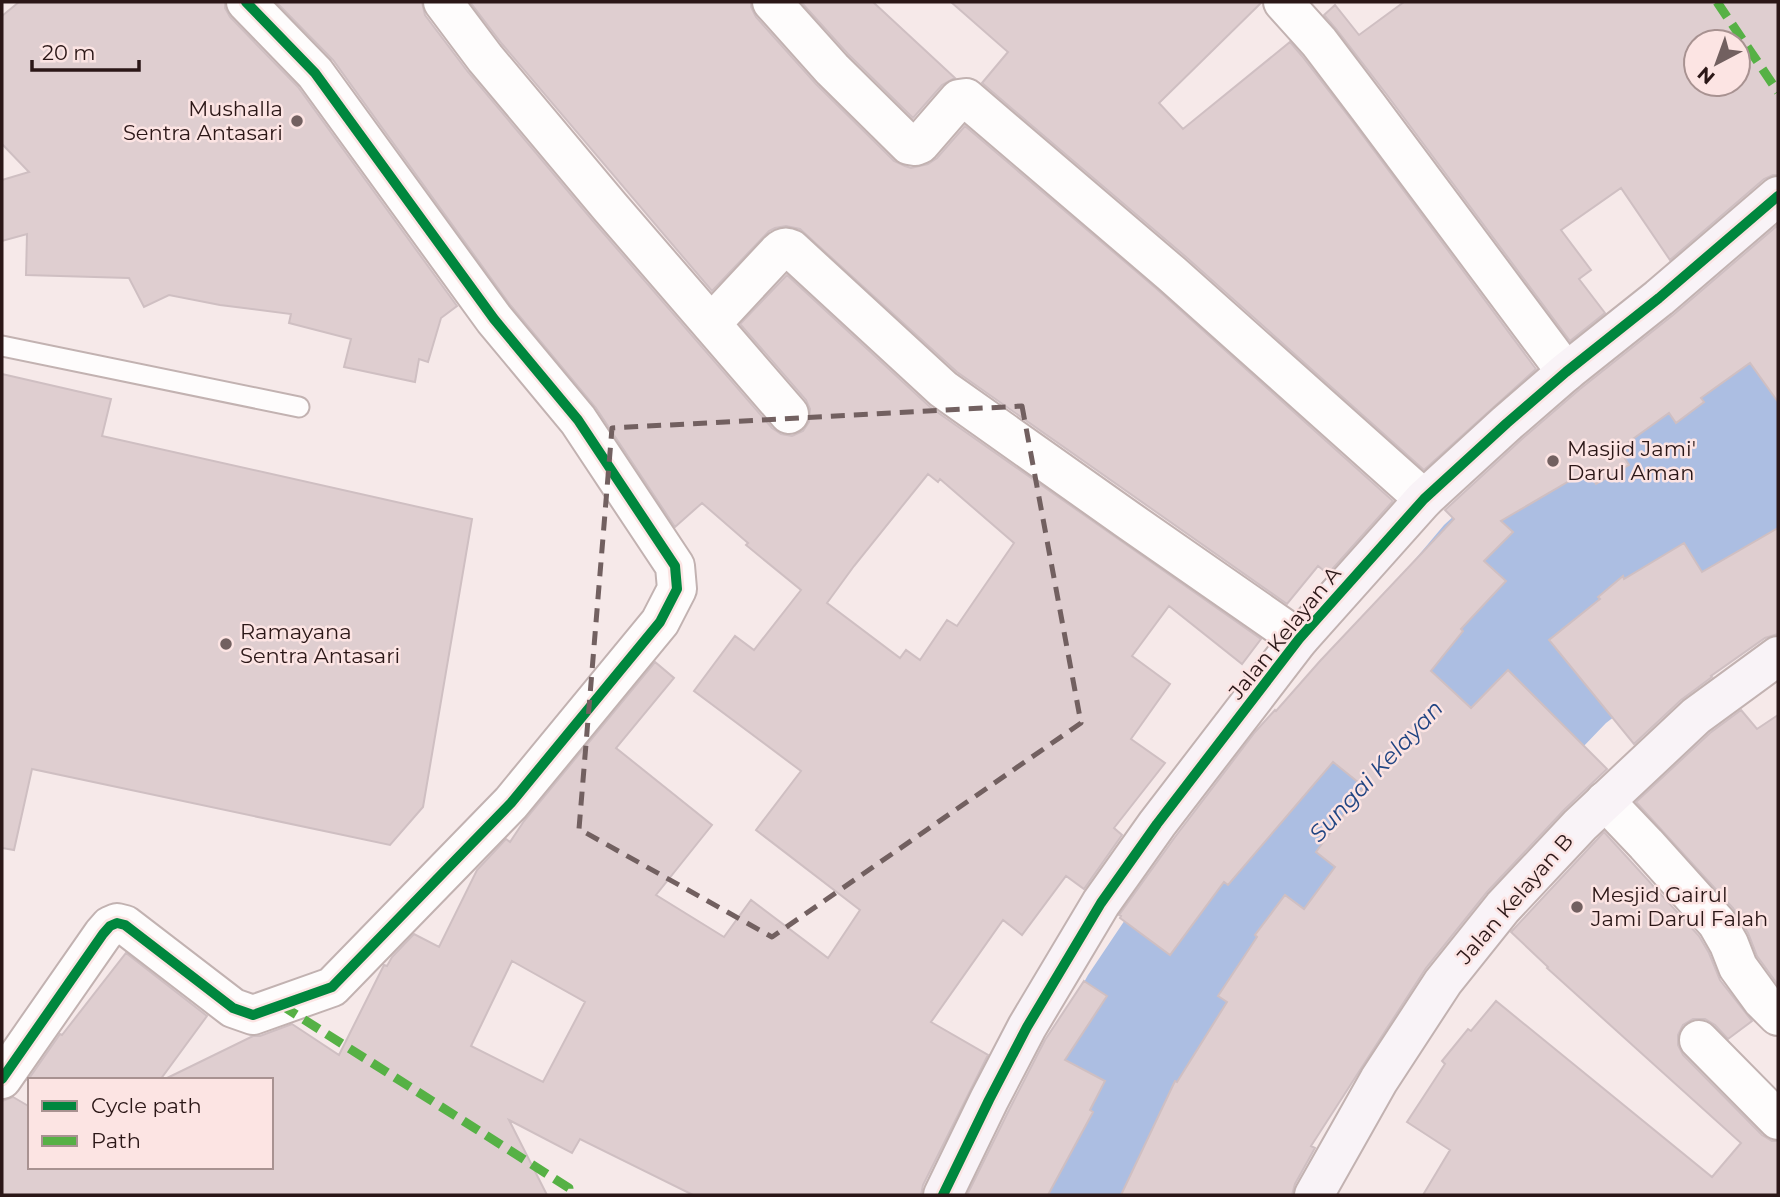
<svg xmlns="http://www.w3.org/2000/svg" width="1780" height="1197" viewBox="0 0 1780 1197" font-family="Montserrat,sans-serif">
	<style>
		.water { fill: #acbee2 }
		.building { fill: #dfced0; stroke: #cfbfc2; stroke-width: 2; fill-rule: evenodd }
		.lines { fill: none; stroke-linecap: round; stroke-linejoin: round }
		.lane-casing { stroke: #c2b2b1; stroke-width: 23 }
		.street-casing { stroke: #c2b2b1; stroke-width: 42 }
		.secondary-casing { stroke: #c2b2b1; stroke-width: 42 }
		.lane { stroke: #fefcfc; stroke-width: 19 }
		.street { stroke: #fefcfc; stroke-width: 38 }
		.secondary { stroke: #f9f3f7; stroke-width: 38 }
		.quiet { stroke: #56b145; stroke-width: 9; stroke-dasharray: 18 9; stroke-linecap: butt }
		.cycleway-casing { stroke: #fce4e3; stroke-width: 15 }
		.cycleway { stroke: #00873e; stroke-width: 10 }
		.marked { fill: none; stroke: #726060; stroke-width: 5; stroke-dasharray: 14 9; stroke-linejoin: round }
		.poi-dot { fill: #726060; stroke: #fce4e3; stroke-width: 2.5 }
		.labels { text-anchor: middle; stroke-width: 5; stroke-linejoin: round; paint-order: stroke }
		.poi-label { font-size: 21px; fill: #2b1717; stroke: #fce4e3; text-anchor: start }
		.street-label { font-size: 21px; fill: #2b1717; stroke: #fce4e3 }
		.water-label { font-size: 23px; font-style: italic; fill: #204482; stroke: #fce4e3 }
	</style>
	<rect width="100%" height="100%" fill="#f6e9e9"/>
	<path class="water" d="M 1778,252 L 1778,592 L 1606,723 L 1405,932 L 1283,1145 L 1248,1195 L 970,1195 L 990,1152 L 1088,975 L 1176,844 L 1444,525 L 1502,472 Z"/>
	<path class="building" d="M 19,2 L 225,2 L 225,8 L 230,17 L 298,87 L 457,306 L 441,318 L 428,362 L 419,359 L 415,382 L 344,367 L 351,339 L 289,323 L 291,314 L 220,305 L 169,295 L 144,307 L 129,278 L 26,275 L 27,234 L 2,241 L 2,180 L 29,172 L 2,144 L 2,16 Z
		M 276,2 L 422,2 L 425,15 L 468,72 L 593,221 L 772,428 L 781,434 L 792,436 L 803,431 L 809,422 L 810,409 L 806,400 L 740,324 L 787,275 L 930,407 L 1261,639 L 1242,664 L 1169,606 L 1132,656 L 1170,684 L 1131,739 L 1165,763 L 1114,828 L 1122,835 L 1084,889 L 1066,876 L 1022,935 L 1003,920 L 931,1022 L 988,1055 L 923,1185 L 921,1195 L 693,1195 L 580,1139 L 572,1153 L 509,1120 L 547,1195 L 2,1195 L 2,1101 L 13,1097 L 30,1107 L 30,1167 L 271,1167 L 271,1080 L 163,1080 L 253,1036 L 260,1036 L 292,1024 L 339,1055 L 384,965 L 387,966 L 392,957 L 414,934 L 439,947 L 477,870 L 506,839 L 510,842 L 524,821 L 655,662 L 674,678 L 616,748 L 712,825 L 656,895 L 724,937 L 751,900 L 828,958 L 860,910 L 756,830 L 801,771 L 694,691 L 735,636 L 754,650 L 801,590 L 746,545 L 748,543 L 702,503 L 675,527 L 596,408 L 511,306 L 333,60 ZM 928,474 L 938,482 L 940,479 L 1014,543 L 957,626 L 947,620 L 920,660 L 906,650 L 900,658 L 827,603 L 854,566 ZM 512,961 L 585,1002 L 543,1082 L 471,1046 Z
		M 470,2 L 751,2 L 751,7 L 756,17 L 816,84 L 894,161 L 905,166 L 911,168 L 928,164 L 937,158 L 965,126 L 1158,290 L 1393,501 L 1328,574 L 1318,566 L 1287,604 L 957,372 L 800,229 L 786,226 L 775,228 L 769,231 L 712,291 L 502,44 Z
		M 801,2 L 873,2 L 955,78 L 942,85 L 913,118 L 848,54 Z
		M 951,2 L 1262,2 L 1159,103 L 1183,129 L 1290,42 L 1302,56 L 1352,121 L 1536,369 L 1424,470 L 1186,257 L 982,83 L 1008,52 Z
		M 1404,2 L 1778,2 L 1778,175 L 1773,175 L 1764,179 L 1670,260 L 1621,188 L 1561,230 L 1591,270 L 1579,279 L 1605,313 L 1570,341 L 1387,95 L 1336,29 L 1324,15 L 1335,5 L 1359,35 ZM 1696,42 L 1738,42 L 1738,84 L 1696,84 Z
		M 1778,225 L 1778,402 L 1750,363 L 1701,398 L 1704,402 L 1676,423 L 1669,413 L 1619,449 L 1629,465 L 1596,484 L 1588,470 L 1501,521 L 1513,532 L 1484,561 L 1506,581 L 1461,629 L 1463,631 L 1431,671 L 1471,708 L 1508,670 L 1607,769 L 1564,810 L 1487,892 L 1426,968 L 1311,1146 L 1315,1148 L 1295,1184 L 1292,1195 L 1121,1195 L 1175,1081 L 1177,1082 L 1227,1002 L 1218,996 L 1257,937 L 1255,935 L 1285,895 L 1304,909 L 1335,867 L 1316,852 L 1364,787 L 1333,762 L 1228,885 L 1224,882 L 1170,955 L 1120,918 L 1121,916 L 1119,915 L 1175,837 L 1255,732 L 1275,710 L 1276,711 L 1320,661 L 1454,519 L 1445,510 L 1522,439 L 1580,389 L 1673,315 Z
		M 2,374 L 111,399 L 102,436 L 472,519 L 423,807 L 390,845 L 32,769 L 14,850 L 2,848 Z
		M 1778,528 L 1778,634 L 1765,638 L 1711,676 L 1712,677 L 1681,700 L 1634,744 L 1549,640 L 1600,599 L 1598,597 L 1623,576 L 1624,579 L 1684,543 L 1702,572 Z
		M 1741,710 L 1757,729 L 1778,715 L 1778,985 L 1757,956 L 1748,933 L 1733,908 L 1636,802 L 1710,733 Z
		M 1604,832 L 1699,936 L 1709,953 L 1720,980 L 1752,1021 L 1728,1039 L 1715,1025 L 1705,1019 L 1693,1019 L 1683,1025 L 1678,1035 L 1678,1045 L 1683,1055 L 1762,1135 L 1772,1141 L 1778,1141 L 1778,1195 L 1423,1195 L 1450,1150 L 1407,1122 L 1445,1064 L 1442,1061 L 1468,1029 L 1471,1031 L 1496,1001 L 1712,1177 L 1741,1143 L 1547,968 L 1548,967 L 1511,932 Z
		M 126,953 L 207,1016 L 160,1080 L 28,1080 L 60,1034 L 62,1035 Z
		M 1084,981 L 1107,996 L 1065,1060 L 1105,1081 L 1090,1110 L 1093,1112 L 1048,1195 L 967,1195 L 1009,1110 L 1045,1040 Z"/>
	<g class="lines">
		<g class="lane-casing">
			<path id="lane" d="M 2,346 L 299,407"/>
		</g>
		<g class="street-casing">
			<path id="street" d="M 443,2 L 485,58 L 610,207 L 789,414
				M 772,2 L 832,69 L 909,145 L 915,146 L 920,144 L 959,99 L 966,98 L 1172,274 L 1424,499
				M 1283,2 L 1319,42 L 1369,108 L 1566,372
				M 711,324 L 778,252 C 782,248 785,246 791,249 L 943,389 L 1128,520 L 1299,639
				M 1605,801 L 1646,844 L 1717,923 L 1729,944 L 1738,967 L 1762,1000 L 1778,1016
				M 1699,1040 L 1778,1120
				M 2,1079 L 103,934 L 110,926 L 117,923 L 125,925 L 233,1008 L 253,1015 L 332,987 L 511,803 L 660,622 L 677,589 L 675,566 L 578,420 L 494,319 L 315,73 L 246,2"/>
		</g>
		<g class="secondary-casing">
			<path id="secondary" d="M 943,1195 L 989,1100 L 1027,1027 L 1101,903 L 1157,824 L 1299,639 L 1424,499 L 1507,423 L 1566,372 L 1659,298 L 1778,196
				M 1314,1195 L 1379,1080 L 1443,982 L 1503,907 L 1580,825 L 1696,716 L 1778,656"/>
		</g>
		<use href="#lane" class="lane"/>
		<use href="#street" class="street"/>
		<use href="#secondary" class="secondary"/>
		<path class="quiet" d="M 1717,2 L 1778,92
			M 281,1005 L 569,1188 L 569,1195"/>
		<g class="cycleway-casing">
			<path id="cycleway" d="M 2,1079 L 103,934 L 110,926 L 117,923 L 125,925 L 233,1008 L 253,1015 L 332,987 L 511,803 L 660,622 L 677,589 L 675,566 L 578,420 L 494,319 L 315,73 L 246,2
				M 943,1195 L 989,1100 L 1027,1027 L 1101,903 L 1157,824 L 1299,639 L 1424,499 L 1507,423 L 1566,372 L 1659,298 L 1778,196"/>
		</g>
		<use href="#cycleway" class="cycleway"/>
	</g>
	<path class="marked" d="M 1022,406 L 1081,723 L 772,937 L 579,829 L 612,428 Z"/>
	<g class="poi-dot">
		<circle cx="297" cy="121" r="7"/>
		<circle cx="1553" cy="461" r="7"/>
		<circle cx="226" cy="644" r="7"/>
		<circle cx="1577" cy="907" r="7"/>
	</g>
	<g class="labels">
		<g class="poi-label">
			<text x="283" y="116" text-anchor="end">Mushalla<tspan x="283" dy="24">Sentra Antasari</tspan></text>
			<text x="1567" y="456">Masjid Jami'<tspan x="1567" dy="24">Darul Aman</tspan></text>
			<text x="240" y="639">Ramayana<tspan x="240" dy="24">Sentra Antasari</tspan></text>
			<text x="1591" y="902">Mesjid Gairul<tspan x="1591" dy="24">Jami Darul Falah</tspan></text>
		</g>
		<g class="street-label">
			<text transform="translate(1285 633) rotate(-51)" y="7">Jalan Kelayan A</text>
			<text transform="translate(1515 899) rotate(-49)" y="7">Jalan Kelayan B</text>
		</g>
		<g class="water-label">
			<text transform="translate(1376 771) rotate(-47)" y="8">Sungai Kelayan</text>
		</g>
	</g>
	<rect width="1780" height="1197" fill="none" stroke="#2b1717" stroke-width="7"/>
	<rect x="28" y="1078" width="245" height="91" fill="#fce4e3" stroke="#a89291" stroke-width="2"/>
	<rect x="42" y="1101" width="35" height="10" fill="#00873e" stroke="#a89291" stroke-width="2"/>
	<text x="91" y="1113" font-size="21" fill="#2b1717">Cycle path</text>
	<rect x="42" y="1136" width="35" height="10" fill="#56b145" stroke="#a89291" stroke-width="2"/>
	<text x="91" y="1148" font-size="21" fill="#2b1717">Path</text>
	<g transform="translate(1717 63) rotate(221)"><circle r="33" fill="#fce4e3" stroke="#a89291" stroke-width="2"/>
	<path d="M0-5L12 26L0 18L-12 26Z" fill="#726060"/>
	<text y="-10" font-size="19" font-weight="bold" text-anchor="middle" fill="#2b1717">N</text>
	</g>
	<path d="M32 60v10h107v-10" fill="none" stroke="#2b1717" stroke-width="3.5"/>
	<text x="42" y="60" font-size="21" fill="#2b1717" stroke="#fce4e3" stroke-width="5" paint-order="stroke">20 m</text>
</svg>
